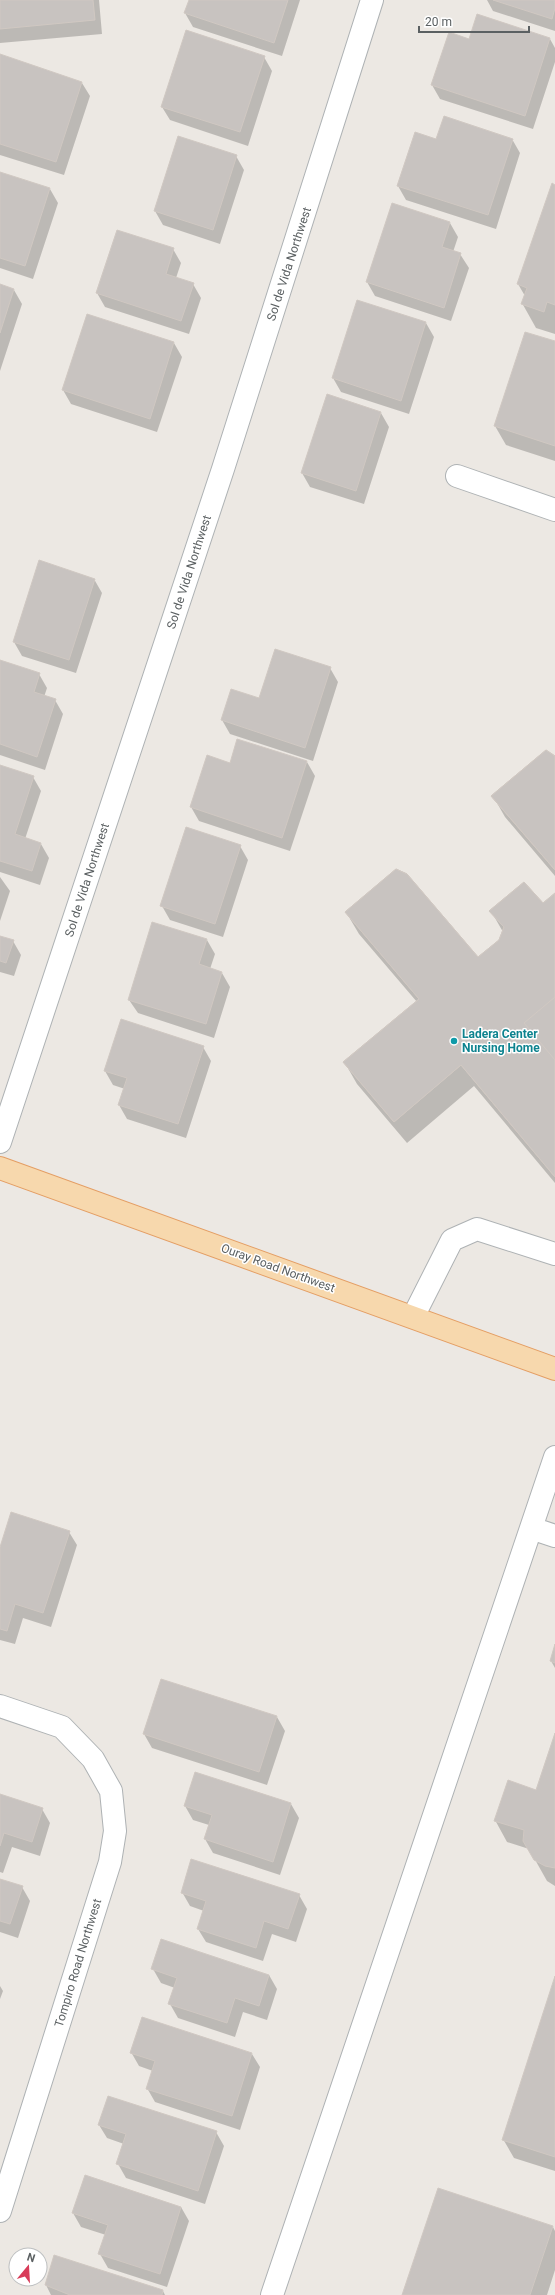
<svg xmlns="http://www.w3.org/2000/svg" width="555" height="2295" viewBox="0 0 555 2295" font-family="Roboto,sans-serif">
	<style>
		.shadow { fill: #0003 }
		.building { fill: #c8c3c0; stroke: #d0c8c2 }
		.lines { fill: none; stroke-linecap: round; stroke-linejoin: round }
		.minor-casing { stroke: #aeb2b4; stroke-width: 24 }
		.major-casing { stroke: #e49e64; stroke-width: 24 }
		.minor { stroke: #fff; stroke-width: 22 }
		.major { stroke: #f7d8ad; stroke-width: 22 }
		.culture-dot { fill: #0f9aa8; stroke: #fff; stroke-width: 1.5 }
		.labels { text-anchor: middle; stroke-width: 3; stroke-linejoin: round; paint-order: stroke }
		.street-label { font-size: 12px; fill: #5b6062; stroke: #fff }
		.culture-label { font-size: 12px; font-weight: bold; fill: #0d838f; stroke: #fff; text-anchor: start }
	</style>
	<rect width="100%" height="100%" fill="#ece8e3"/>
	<path class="shadow" d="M 0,0 L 99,0 L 102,34 L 0,43 Z
		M 190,0 L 300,0 L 282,56 L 193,27 L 185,13 Z
		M 487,0 L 555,0 L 555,31 L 493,11 Z
		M 478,16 L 550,39 L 555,48 L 555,62 L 533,129 L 440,99 L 432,85 L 470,40 Z
		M 0,55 L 82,83 L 90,96 L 64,175 L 0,155 Z
		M 264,57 L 272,71 L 248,146 L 170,120 L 162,107 Z
		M 512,139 L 520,153 L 496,229 L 406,200 L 398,186 L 437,140 Z
		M 236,156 L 244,170 L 220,244 L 163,225 L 155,211 Z
		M 0,173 L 50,189 L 58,203 L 33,279 L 0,268 Z
		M 555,186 L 555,334 L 536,328 L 522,303 L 525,296 L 518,284 Z
		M 392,204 L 450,223 L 458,237 L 453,252 L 460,254 L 469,268 L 451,321 L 375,296 L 367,282 Z
		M 173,249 L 181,263 L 176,278 L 193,284 L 201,298 L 189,334 L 105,307 L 97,293 Z
		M 0,285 L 14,290 L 22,304 L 0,371 Z
		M 87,315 L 174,343 L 182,357 L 157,432 L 71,404 L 63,390 Z
		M 426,323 L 434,337 L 409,414 L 341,392 L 333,378 Z
		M 555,342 L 555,461 L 506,445 L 495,426 Z
		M 381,413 L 389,427 L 364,504 L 310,487 L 302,473 Z
		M 94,579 L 102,593 L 76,673 L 22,656 L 14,642 Z
		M 0,661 L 39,674 L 47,688 L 44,697 L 55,700 L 63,714 L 45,770 L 0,755 Z
		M 330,668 L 338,682 L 313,761 L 230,734 L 222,720 L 260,700 Z
		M 546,751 L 555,758 L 555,876 L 505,817 L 493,796 Z
		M 207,757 L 230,764 L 307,762 L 315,776 L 290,851 L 199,821 L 191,807 Z
		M 0,766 L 33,777 L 41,791 L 25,839 L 41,844 L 49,858 L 40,885 L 0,872 Z
		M 240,846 L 248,860 L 223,937 L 170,920 L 162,906 Z
		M 0,877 L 10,891 L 0,921 Z
		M 555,894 L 555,1183 L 474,1086 L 407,1143 L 357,1084 L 345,1063 L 417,1002 L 359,934 L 346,912 L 478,959 L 499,940 L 503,932 L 491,911 L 543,904 Z
		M 153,924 L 207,940 L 215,954 L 210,969 L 222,973 L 230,987 L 214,1038 L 138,1013 L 129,1000 Z
		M 0,937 L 13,941 L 21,955 L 14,976 L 0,972 Z
		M 203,1047 L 211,1061 L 186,1138 L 127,1119 L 119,1105 L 125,1089 L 113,1085 L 105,1071 Z
		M 69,1532 L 77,1545 L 51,1627 L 23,1618 L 15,1644 L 0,1640 L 0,1550 Z
		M 555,1648 L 555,1668 L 551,1661 Z
		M 277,1717 L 285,1731 L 267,1785 L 152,1748 L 144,1734 Z
		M 555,1736 L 555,1886 L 547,1881 L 529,1849 L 507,1842 L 495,1820 L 537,1791 Z
		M 195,1773 L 291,1804 L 299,1818 L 280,1875 L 213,1853 L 205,1839 L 209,1825 L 193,1820 L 185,1806 Z
		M 0,1795 L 42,1809 L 50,1823 L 40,1856 L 12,1847 L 3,1873 L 0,1872 Z
		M 0,1880 L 22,1887 L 30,1901 L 18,1938 L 0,1932 Z
		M 182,1892 L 299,1895 L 307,1909 L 296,1942 L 272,1934 L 263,1961 L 206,1942 L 198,1929 L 204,1911 L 190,1906 Z
		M 153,1969 L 269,1975 L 277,1989 L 267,2020 L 243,2012 L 235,2037 L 178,2018 L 170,2004 L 175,1988 L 161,1983 Z
		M 555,1980 L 555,2171 L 514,2158 L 503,2139 Z
		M 0,1986 L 3,1991 L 0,1999 Z
		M 131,2052 L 252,2054 L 260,2067 L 240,2130 L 155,2102 L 147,2088 L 153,2071 L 139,2066 Z
		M 99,2125 L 216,2132 L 224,2146 L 205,2204 L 126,2178 L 118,2164 L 124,2144 L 107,2138 Z
		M 181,2207 L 189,2221 L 167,2287 L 108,2268 L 100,2254 L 106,2235 L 81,2227 L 73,2213 Z
		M 553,2227 L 555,2231 L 555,2270 L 547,2295 L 403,2295 Z
		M 55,2257 L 163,2291 L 165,2295 L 51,2295 L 46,2285 Z"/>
	<path class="building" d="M 0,0 L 93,0 L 95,20 L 0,29 Z
		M 189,0 L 288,0 L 274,43 L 184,13 Z
		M 493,0 L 555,0 L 555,8 L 552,19 Z
		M 477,14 L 550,38 L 525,116 L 431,85 L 449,32 L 469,39 Z
		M 186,30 L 265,56 L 240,132 L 161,107 Z
		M 0,54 L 82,82 L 56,162 L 0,144 Z
		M 444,116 L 513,139 L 488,215 L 397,186 L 415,132 L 436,139 Z
		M 178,136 L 237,155 L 213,230 L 154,211 Z
		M 0,172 L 50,188 L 25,266 L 0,258 Z
		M 552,183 L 555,185 L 555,305 L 547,302 L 544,312 L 521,304 L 527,288 L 517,284 Z
		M 392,203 L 450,222 L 442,247 L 461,253 L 444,308 L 366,282 Z
		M 117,230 L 174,248 L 166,274 L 194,283 L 181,321 L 96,293 Z
		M 0,284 L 14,289 L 0,333 Z
		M 357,300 L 426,322 L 401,401 L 332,378 Z
		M 87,314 L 174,342 L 150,419 L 62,390 Z
		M 525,332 L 555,341 L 555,446 L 494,426 Z
		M 327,394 L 381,412 L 356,491 L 301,473 Z
		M 39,560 L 95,579 L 69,660 L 13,642 Z
		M 275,649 L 331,667 L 305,748 L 221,720 L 231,689 L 259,698 Z
		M 0,660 L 40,673 L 34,692 L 56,699 L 37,757 L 0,744 Z
		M 237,739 L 307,761 L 282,838 L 190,807 L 207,755 L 230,763 Z
		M 546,750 L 555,756 L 555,870 L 491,796 Z
		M 546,750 L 555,756 L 555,870 L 491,796 Z
		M 0,765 L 34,776 L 15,834 L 41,843 L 32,871 L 0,861 Z
		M 186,827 L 241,845 L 215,924 L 160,906 Z
		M 396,869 L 407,874 L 478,957 L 499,940 L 504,927 L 489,911 L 524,882 L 543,903 L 555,893 L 555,997 L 524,1023 L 555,1060 L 555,1177 L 461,1065 L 394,1122 L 343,1062 L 419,999 L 345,912 Z
		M 396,869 L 407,874 L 478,957 L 499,940 L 504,927 L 489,911 L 524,882 L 543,903 L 555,893 L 555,1177 L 461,1065 L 394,1122 L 343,1062 L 419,999 L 345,912 Z
		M 152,922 L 207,939 L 199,964 L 222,972 L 206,1024 L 128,1000 Z
		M 0,936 L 14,940 L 6,963 L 0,961 Z
		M 121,1019 L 204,1046 L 178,1124 L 118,1105 L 127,1078 L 104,1071 Z
		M 11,1512 L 70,1531 L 43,1613 L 15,1604 L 7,1631 L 0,1629 L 0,1547 Z
		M 555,1644 L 555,1663 L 550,1661 Z
		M 161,1679 L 277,1716 L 259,1772 L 143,1734 Z
		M 555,1733 L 555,1868 L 545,1866 L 534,1860 L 523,1841 L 524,1830 L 494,1821 L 508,1780 L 536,1790 Z
		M 195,1772 L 291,1803 L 273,1862 L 204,1839 L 212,1815 L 184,1806 Z
		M 0,1794 L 43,1808 L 32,1842 L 4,1833 L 0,1846 Z
		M 191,1859 L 300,1894 L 288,1929 L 264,1921 L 256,1948 L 197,1929 L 206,1901 L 181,1893 Z
		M 0,1879 L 23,1886 L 10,1924 L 0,1921 Z
		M 161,1939 L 269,1975 L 259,2006 L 235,1998 L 227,2023 L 168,2004 L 177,1978 L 151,1969 Z
		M 555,1976 L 555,2157 L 502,2140 Z
		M 142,2017 L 252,2053 L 232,2116 L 146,2089 L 155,2061 L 130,2053 Z
		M 108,2096 L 217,2131 L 198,2191 L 116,2164 L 126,2134 L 98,2125 Z
		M 85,2175 L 181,2207 L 160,2274 L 98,2254 L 108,2225 L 72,2213 Z
		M 438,2188 L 553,2226 L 530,2295 L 402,2295 Z
		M 54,2255 L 163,2290 L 162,2295 L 70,2295 L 45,2285 Z"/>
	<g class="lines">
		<g class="minor-casing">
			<path id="minor" d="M 457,476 L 555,510
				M 0,1142 L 223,469 L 372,0
				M 413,1317 L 452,1240 L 477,1229 L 555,1254
				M 531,1528 L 555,1536
				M 0,1706 L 62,1727 L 93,1759 L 111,1791 L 115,1831 L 110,1862 L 0,2211
				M 272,2295 L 555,1457"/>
		</g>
		<g class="major-casing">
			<path id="major" d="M 0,1168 L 555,1369"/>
		</g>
		<use href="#minor" class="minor"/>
		<use href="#major" class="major"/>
	</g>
	<circle class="culture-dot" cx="454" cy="1041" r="4"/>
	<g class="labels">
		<g class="street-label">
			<text transform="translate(289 264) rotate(-72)" y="4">Sol de Vida Northwest</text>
			<text transform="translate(189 572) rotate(-72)" y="4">Sol de Vida Northwest</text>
			<text transform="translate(87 880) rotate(-72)" y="4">Sol de Vida Northwest</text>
			<text transform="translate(278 1268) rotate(20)" y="4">Ouray Road Northwest</text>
			<text transform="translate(78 1963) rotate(-73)" y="4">Tompiro Road Northwest</text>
		</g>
		<g class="culture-label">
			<text x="462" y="1038">Ladera Center<tspan x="462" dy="14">Nursing Home</tspan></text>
		</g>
	</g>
	<g transform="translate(28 2267) rotate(18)"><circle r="19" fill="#ffffff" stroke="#bdbfc0"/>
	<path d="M0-3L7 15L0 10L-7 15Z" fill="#d83c59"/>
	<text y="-6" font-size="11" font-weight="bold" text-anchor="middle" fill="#5b6062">N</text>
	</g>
	<path d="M419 26v6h110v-6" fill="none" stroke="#5b6062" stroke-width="2"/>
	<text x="425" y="26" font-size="12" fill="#5b6062" stroke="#ffffff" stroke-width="3" paint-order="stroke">20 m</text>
</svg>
